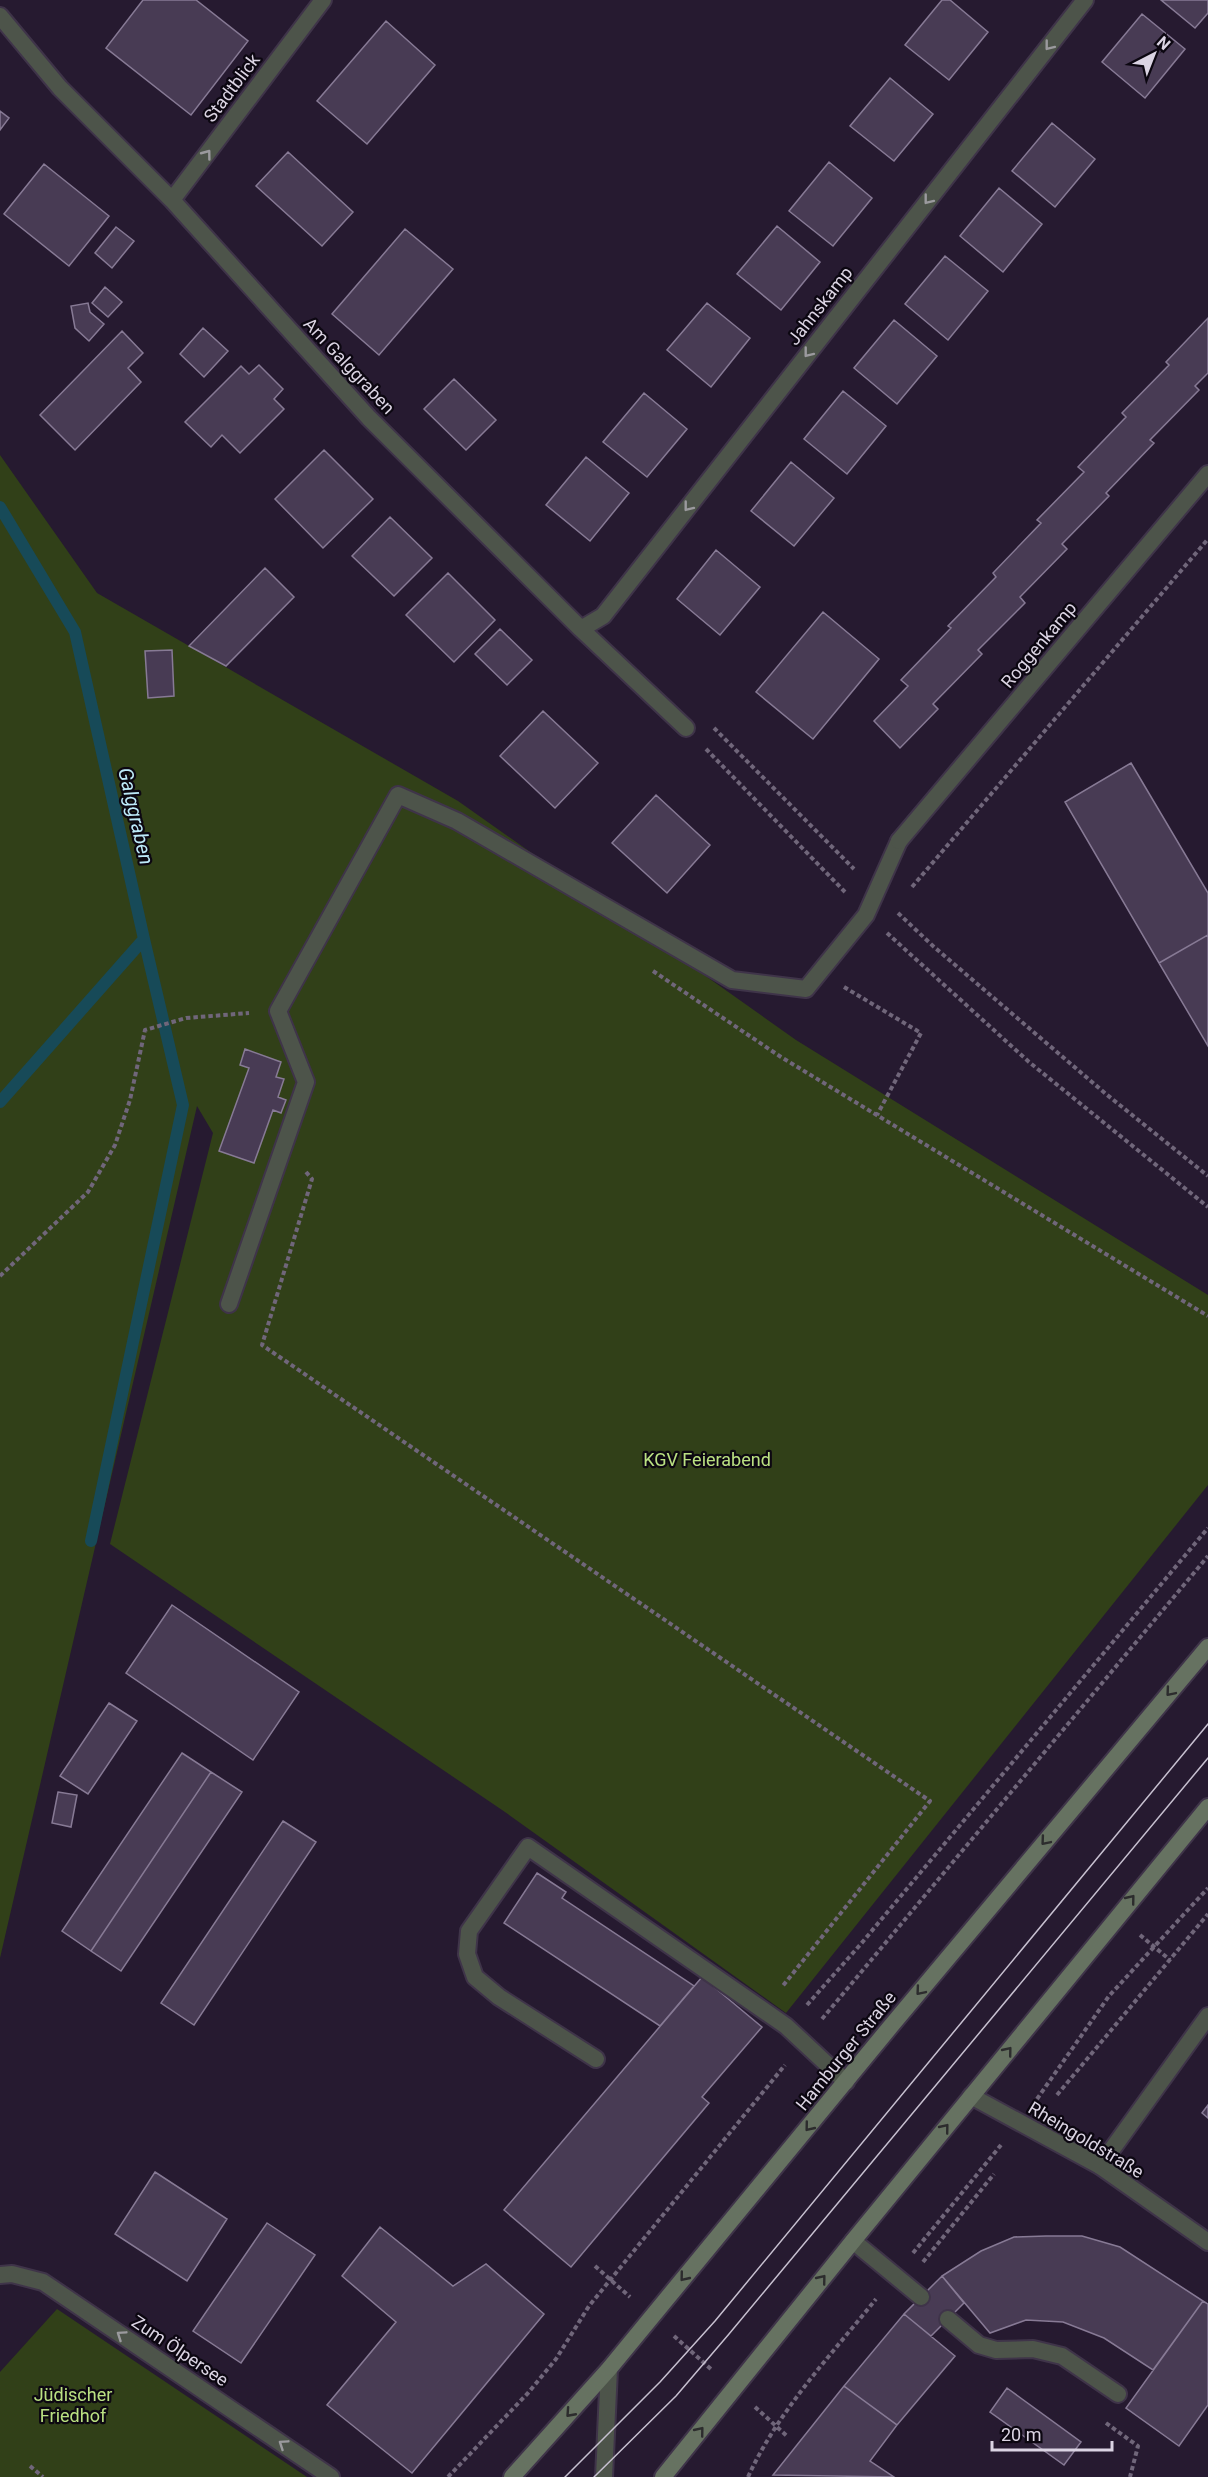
<svg xmlns="http://www.w3.org/2000/svg" width="1208" height="2477" viewBox="0 0 1208 2477" font-family="Roboto,sans-serif">
	<style>
		.green { fill: #314018 }
		.lines { fill: none; stroke-linecap: round; stroke-linejoin: round }
		.stream { stroke: #174a58; stroke-width: 12 }
		.building { fill: #483b54; stroke: #877a95; stroke-width: 1.5 }
		.service-casing { stroke: #3f3449; stroke-width: 20 }
		.minor-casing { stroke: #3f3449; stroke-width: 20 }
		.tertiary-casing { stroke: #3f3449; stroke-width: 20 }
		.secondary-casing { stroke: #3f3449; stroke-width: 20 }
		.path { stroke: #70667a; stroke-width: 4; stroke-dasharray: 4.5 3; stroke-linecap: butt }
		.service { stroke: #4d544a; stroke-width: 16 }
		.minor { stroke: #4d544a; stroke-width: 16 }
		.tertiary { stroke: #4d544a; stroke-width: 16 }
		.secondary { stroke: #667261; stroke-width: 16 }
		.tram { stroke: #c7c0d0; stroke-width: 1.5 }
		.oneway { stroke: #9b9a9e }
		.oneway2 { stroke: #2c2c2d }
		.labels { text-anchor: middle; stroke-width: 4.5; stroke-linejoin: round; paint-order: stroke }
		.street-label { font-size: 18px; fill: #dbd4e3; stroke: #0c0711 }
		.park-label { font-size: 18px; fill: #bae082; stroke: #0c0711 }
		.water-label { font-size: 20px; font-style: italic; fill: #bdeaf9; stroke: #0c0711 }
	</style>
	<rect width="100%" height="100%" fill="#261a30"/>
	<path class="green" d="M 0,455 L 97,593 L 458,801 L 796,1040 L 1208,1295 L 1208,1485 L 786,2013 L 505,1812 L 110,1544 L 213,1133 L 197,1106 L 0,1958 Z
		M 57,2309 L 307,2477 L 0,2477 L 0,2372 Z"/>
	<g class="lines">
		<path class="stream" d="M 0,507 L 75,632 L 144,939 L 0,1102
			M 91,1541 L 183,1105 L 144,939"/>
	</g>
	<path class="building" d="M 143,0 L 196,0 L 248,41 L 191,115 L 106,48 Z
		M 942,0 L 950,0 L 988,32 L 949,80 L 905,45 Z
		M 1161,0 L 1208,0 L 1208,13 L 1195,28 Z
		M 1142,14 L 1185,49 L 1145,98 L 1102,62 Z
		M 386,21 L 435,65 L 367,144 L 317,101 Z
		M 890,78 L 933,114 L 894,161 L 850,126 Z
		M 0,111 L 9,118 L 0,130 Z
		M 1052,123 L 1095,159 L 1055,207 L 1012,171 Z
		M 288,152 L 353,212 L 322,246 L 256,186 Z
		M 829,162 L 872,198 L 833,246 L 789,211 Z
		M 44,164 L 109,216 L 69,266 L 4,214 Z
		M 999,188 L 1042,224 L 1003,272 L 960,236 Z
		M 777,226 L 820,262 L 781,310 L 737,274 Z
		M 116,227 L 134,241 L 112,268 L 95,253 Z
		M 405,229 L 453,269 L 379,355 L 332,314 Z
		M 945,256 L 988,291 L 948,340 L 905,304 Z
		M 105,287 L 122,302 L 108,317 L 92,303 Z
		M 88,303 L 90,312 L 104,324 L 89,341 L 75,328 L 71,306 Z
		M 707,303 L 750,338 L 711,387 L 667,350 Z
		M 1208,318 L 1208,373 L 1195,386 L 1199,390 L 1150,440 L 1154,443 L 1106,493 L 1109,496 L 1062,544 L 1067,549 L 1020,597 L 1025,603 L 978,650 L 982,654 L 933,704 L 938,709 L 900,748 L 874,721 L 908,686 L 901,680 L 951,628 L 948,626 L 996,577 L 993,573 L 1041,523 L 1037,520 L 1084,472 L 1078,467 L 1126,417 L 1122,413 L 1169,365 L 1166,362 Z
		M 894,320 L 937,356 L 897,404 L 854,368 Z
		M 203,328 L 228,351 L 204,377 L 180,354 Z
		M 122,331 L 143,353 L 128,368 L 141,382 L 75,450 L 40,415 Z
		M 259,365 L 283,389 L 274,399 L 284,409 L 240,453 L 222,435 L 211,447 L 185,422 L 241,366 L 249,374 Z
		M 454,379 L 496,420 L 466,450 L 424,409 Z
		M 843,391 L 886,426 L 847,474 L 804,439 Z
		M 644,393 L 687,429 L 647,477 L 603,442 Z
		M 324,450 L 373,499 L 323,548 L 275,499 Z
		M 586,457 L 629,493 L 590,541 L 546,505 Z
		M 791,462 L 834,498 L 794,546 L 751,511 Z
		M 390,517 L 432,558 L 394,596 L 352,556 Z
		M 716,550 L 760,587 L 720,635 L 677,599 Z
		M 265,568 L 294,597 L 226,666 L 189,646 Z
		M 448,573 L 495,620 L 454,662 L 406,615 Z
		M 823,612 L 879,659 L 813,739 L 756,692 Z
		M 500,629 L 532,660 L 507,685 L 475,654 Z
		M 172,650 L 174,696 L 148,698 L 145,651 Z
		M 543,711 L 598,763 L 555,808 L 500,756 Z
		M 1131,763 L 1208,893 L 1208,935 L 1159,963 L 1065,802 Z
		M 656,795 L 710,845 L 667,893 L 612,843 Z
		M 1208,935 L 1208,1046 L 1159,963 Z
		M 245,1049 L 281,1062 L 276,1077 L 284,1079 L 278,1097 L 286,1100 L 281,1113 L 273,1110 L 254,1163 L 219,1151 L 249,1068 L 240,1065 Z
		M 172,1605 L 299,1692 L 253,1760 L 126,1673 Z
		M 109,1703 L 137,1721 L 88,1794 L 60,1776 Z
		M 182,1753 L 211,1772 L 91,1951 L 62,1931 Z
		M 211,1772 L 242,1792 L 121,1971 L 91,1951 Z
		M 58,1792 L 77,1795 L 71,1827 L 52,1823 Z
		M 283,1821 L 316,1842 L 194,2025 L 161,2003 Z
		M 537,1873 L 566,1892 L 562,1898 L 694,1986 L 660,2026 L 504,1923 Z
		M 702,1977 L 762,2027 L 702,2097 L 709,2103 L 571,2267 L 504,2210 Z
		M 1208,2105 L 1208,2118 L 1202,2113 Z
		M 155,2172 L 227,2219 L 187,2281 L 115,2234 Z
		M 267,2223 L 315,2255 L 241,2363 L 193,2331 Z
		M 380,2227 L 453,2286 L 486,2264 L 544,2314 L 412,2473 L 327,2405 L 396,2322 L 342,2276 Z
		M 1046,2236 L 1082,2236 L 1120,2247 L 1203,2301 L 1153,2370 L 1104,2338 L 1063,2322 L 1026,2320 L 990,2333 L 942,2276 L 981,2251 L 1014,2237 Z
		M 942,2276 L 964,2303 L 931,2336 L 904,2314 Z
		M 1203,2301 L 1208,2304 L 1208,2405 L 1179,2446 L 1126,2408 Z
		M 904,2314 L 955,2356 L 897,2425 L 844,2386 Z
		M 844,2386 L 897,2425 L 870,2461 L 894,2477 L 773,2475 Z
		M 1007,2388 L 1081,2442 L 1064,2465 L 990,2412 Z"/>
	<g class="lines">
		<g class="service-casing">
			<path id="service" d="M 229,1304 L 306,1082 L 278,1011 L 398,795 L 457,821 L 732,980 L 806,989 L 866,915 L 899,841
				M 596,2059 L 499,1997 L 475,1977 L 467,1954 L 469,1931 L 528,1847 L 786,2026 L 846,2082
				M 1100,2166 L 1208,2016
				M 853,2241 L 921,2297
				M 948,2319 L 979,2345 L 996,2350 L 1033,2349 L 1062,2356 L 1118,2394"/>
		</g>
		<g class="minor-casing">
			<path id="minor" d="M 0,16 L 60,88 L 172,200 L 369,418 L 581,629 L 686,728
				M 172,200 L 323,0
				M 581,629 L 603,616 L 1085,0
				M 899,841 L 1208,474
				M 971,2096 L 1100,2166 L 1208,2242
				M 0,2275 L 12,2274 L 43,2282 L 331,2477"/>
		</g>
		<g class="tertiary-casing">
			<path id="tertiary" d="M 604,2477 L 609,2369"/>
		</g>
		<g class="secondary-casing">
			<path id="secondary" d="M 512,2477 L 609,2369 L 891,2026 L 1208,1647
				M 663,2477 L 853,2241 L 1208,1807"/>
		</g>
		<path class="path" d="M 714,728 L 854,869
			M 706,749 L 845,892
			M 912,887 L 1208,539
			M 898,913 L 933,946 L 1106,1094 L 1208,1176
			M 887,933 L 1029,1062 L 1208,1207
			M 653,971 L 781,1057 L 1208,1316
			M 844,987 L 921,1033 L 877,1115
			M 306,1172 L 312,1179 L 262,1345 L 930,1801 L 782,1987
			M 0,1276 L 88,1192 L 115,1145 L 130,1100 L 145,1030 L 186,1018 L 249,1013
			M 1140,1935 L 1170,1960
			M 807,2005 L 860,1945 L 1208,1528
			M 822,2019 L 1208,1556
			M 1057,2095 L 1208,1914
			M 1037,2099 L 1109,1996 L 1208,1888
			M 913,2253 L 1001,2145
			M 923,2262 L 994,2174
			M 595,2266 L 630,2297
			M 674,2336 L 713,2371
			M 755,2407 L 787,2436
			M 1106,2423 L 1138,2446 L 1130,2477
			M 30,2466 L 43,2477
			M 448,2477 L 528,2393 L 556,2359 L 589,2306 L 785,2065
			M 748,2477 C 778,2411 831,2355 876,2299"/>
		<use href="#service" class="service"/>
		<use href="#minor" class="minor"/>
		<use href="#tertiary" class="tertiary"/>
		<use href="#secondary" class="secondary"/>
		<path class="tram" d="M 565,2477 L 660,2382 L 715,2321 L 1208,1724
			M 594,2477 L 676,2396 L 729,2334 L 1208,1758"/>
	</g>
	<defs><path id="oneway-chevron" d="M-2-3.5L2.5 0L-2 3.5" fill="none" stroke-width="1.6" stroke-linecap="round" stroke-linejoin="round" transform="scale(1.5)"/></defs>
	<g class="oneway">
		<use href="#oneway-chevron" transform="translate(1049 46) rotate(128)"/>
		<use href="#oneway-chevron" transform="translate(207 154) rotate(-53)"/>
		<use href="#oneway-chevron" transform="translate(928 200) rotate(128)"/>
		<use href="#oneway-chevron" transform="translate(808 353) rotate(128)"/>
		<use href="#oneway-chevron" transform="translate(688 507) rotate(128)"/>
		<use href="#oneway-chevron" transform="translate(121 2335) rotate(-146)"/>
		<use href="#oneway-chevron" transform="translate(283 2444) rotate(-146)"/>
	</g>
	<g class="oneway2">
		<use href="#oneway-chevron" transform="translate(1170 1692) rotate(130)"/>
		<use href="#oneway-chevron" transform="translate(1045 1841) rotate(130)"/>
		<use href="#oneway-chevron" transform="translate(1131 1899) rotate(-51)"/>
		<use href="#oneway-chevron" transform="translate(920 1991) rotate(130)"/>
		<use href="#oneway-chevron" transform="translate(1008 2051) rotate(-51)"/>
		<use href="#oneway-chevron" transform="translate(809 2127) rotate(129)"/>
		<use href="#oneway-chevron" transform="translate(945 2128) rotate(-51)"/>
		<use href="#oneway-chevron" transform="translate(684 2277) rotate(129)"/>
		<use href="#oneway-chevron" transform="translate(822 2279) rotate(-51)"/>
		<use href="#oneway-chevron" transform="translate(570 2413) rotate(132)"/>
		<use href="#oneway-chevron" transform="translate(700 2431) rotate(-51)"/>
	</g>
	<g class="labels">
		<g class="street-label">
			<text transform="translate(232 88) rotate(-53)" y="6">Stadtblick</text>
			<text transform="translate(820 306) rotate(-52)" y="6">Jahnskamp</text>
			<text transform="translate(349 366) rotate(47)" y="6">Am Galggraben</text>
			<text transform="translate(1039 645) rotate(-50)" y="6">Roggenkamp</text>
			<text transform="translate(846 2051) rotate(-51)" y="6">Hamburger Straße</text>
			<text transform="translate(1086 2140) rotate(31)" y="6">Rheingoldstraße</text>
			<text transform="translate(180 2351) rotate(34)" y="6">Zum Ölpersee</text>
		</g>
		<g class="park-label">
			<text x="707" y="1466">KGV Feierabend</text>
			<text x="73" y="2401">Jüdischer<tspan x="73" dy="21">Friedhof</tspan></text>
		</g>
		<g class="water-label">
			<text transform="translate(136 816) rotate(77)" y="7">Galggraben</text>
		</g>
	</g>
	<g transform="translate(1154 54) rotate(42)" stroke="#0c0711" stroke-width="4.5" paint-order="stroke">
	<path d="M0-4.5L10 22L0 15L-10 22Z" fill="#dbd4e3"/>
	<text y="-9" font-size="16" font-weight="bold" text-anchor="middle" fill="#dbd4e3">N</text>
	</g>
	<path d="M992 2441v9h120v-9" fill="none" stroke="#dbd4e3" stroke-width="3"/>
	<text x="1001" y="2441" font-size="18" fill="#dbd4e3" stroke="#0c0711" stroke-width="4.5" paint-order="stroke">20 m</text>
</svg>
